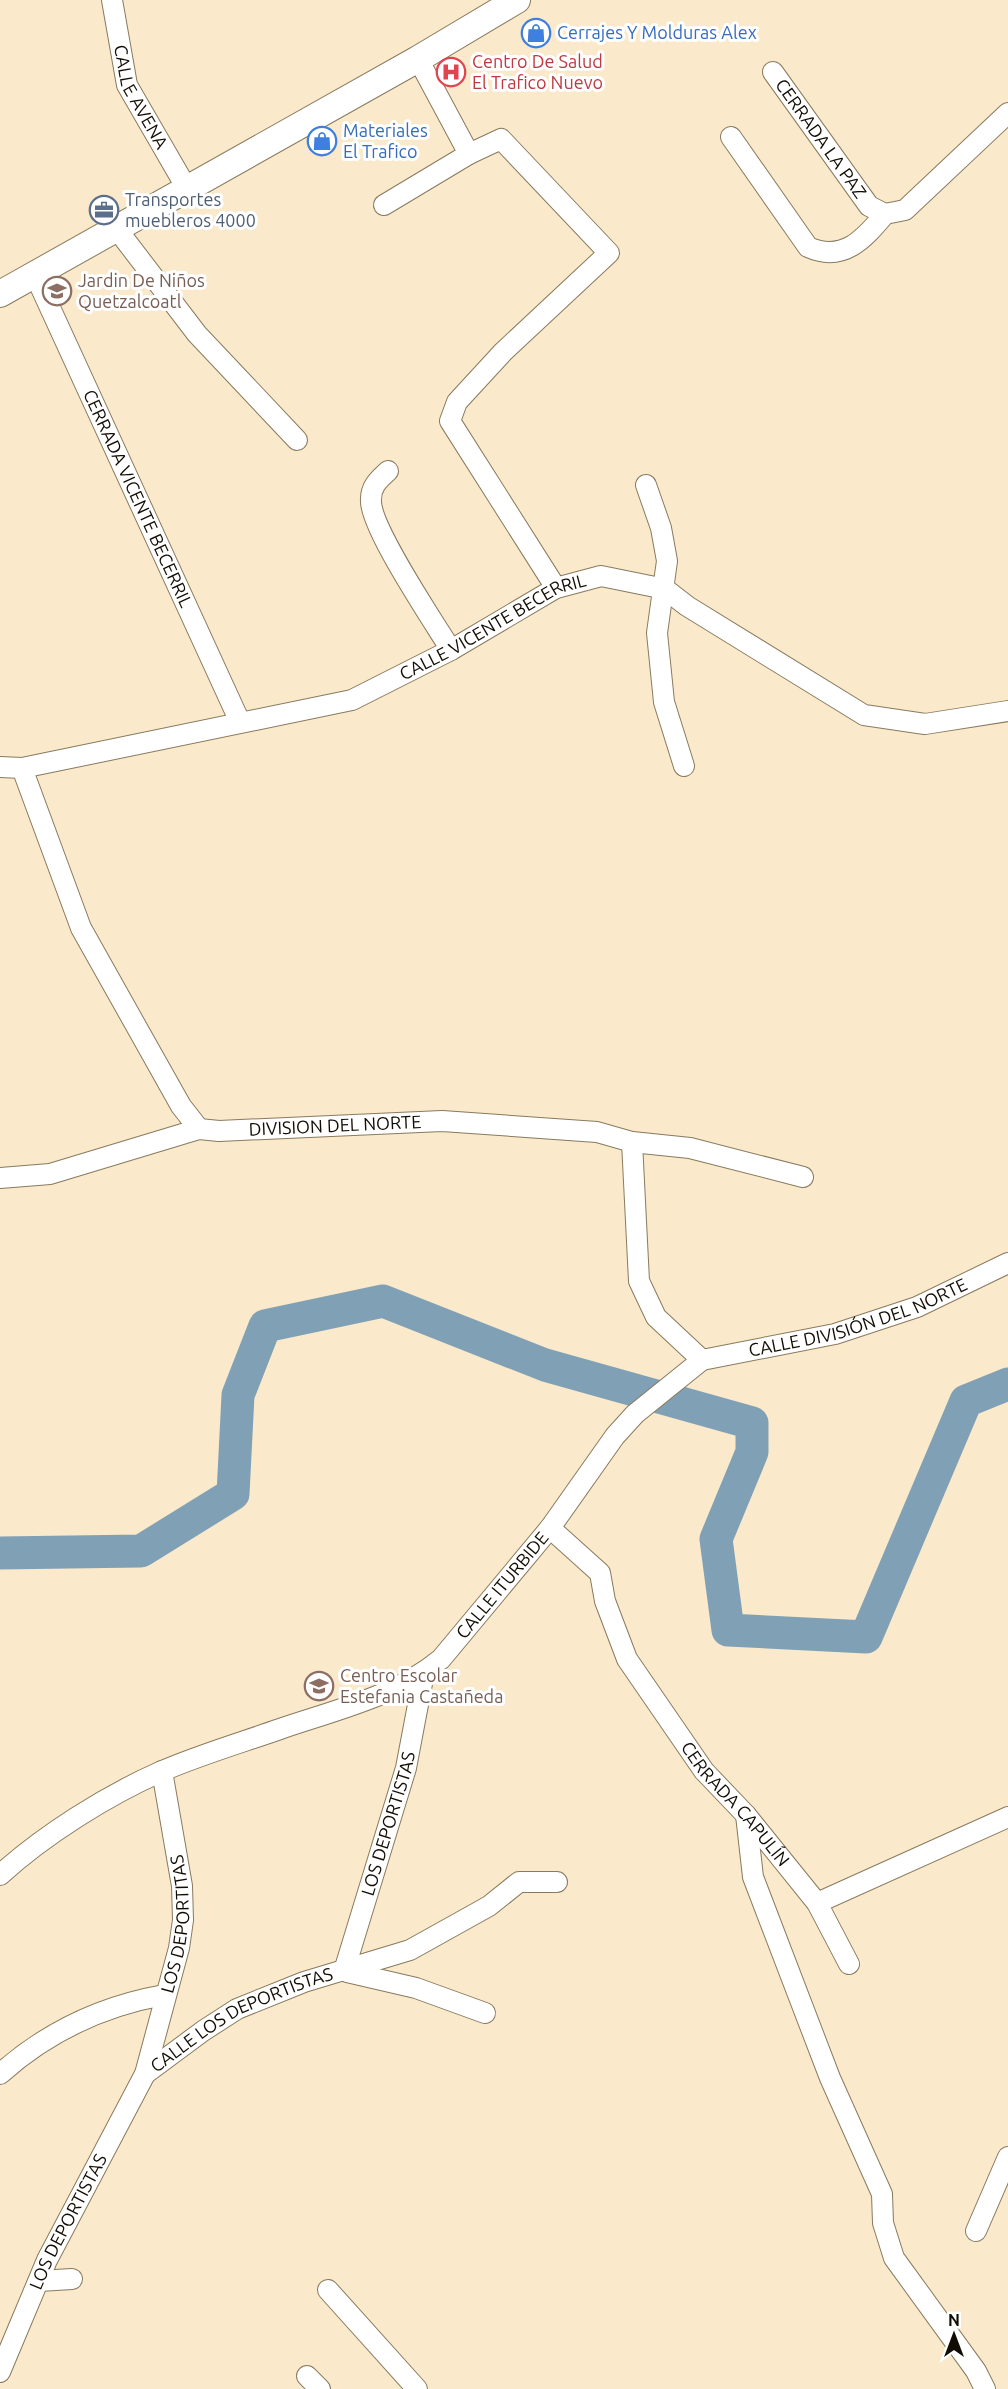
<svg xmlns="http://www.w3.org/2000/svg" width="1008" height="2389" viewBox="0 0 1008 2389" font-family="Ubuntu,sans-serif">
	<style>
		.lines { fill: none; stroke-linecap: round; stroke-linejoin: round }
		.river { stroke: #80a1b5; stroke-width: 33 }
		.minor-casing { stroke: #887a5e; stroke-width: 22 }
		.major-casing { stroke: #887a5e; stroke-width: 28 }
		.minor { stroke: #fff; stroke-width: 20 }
		.major { stroke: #fff; stroke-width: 26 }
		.labels { text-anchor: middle; stroke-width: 6; stroke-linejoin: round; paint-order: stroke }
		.shop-label { font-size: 18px; fill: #366cbe; stroke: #fff; text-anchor: start }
		.health-label { font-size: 18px; fill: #be3a42; stroke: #fff; text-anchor: start }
		.street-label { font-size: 18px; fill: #120d04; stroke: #fff }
		.service-label { font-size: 18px; fill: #4e5e75; stroke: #fff; text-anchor: start }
		.education-label { font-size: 18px; fill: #785e54; stroke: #fff; text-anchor: start }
	</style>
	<rect width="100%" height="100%" fill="#faeacb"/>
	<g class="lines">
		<path class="river" d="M 0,1553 L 141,1551 L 233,1494 L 238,1395 L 265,1326 L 383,1301 L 545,1365 L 752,1423 L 752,1452 L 716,1539 L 728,1630 L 866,1637 L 966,1401 L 1008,1384"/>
		<g class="minor-casing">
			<g id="minor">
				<path id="s1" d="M 112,0 L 127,85 L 186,187"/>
				<path d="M 418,59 L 469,154 L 501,139 L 609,253 L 503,352 L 457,402 L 450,421 L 556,588"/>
				<path id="s2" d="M 773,72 L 869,206 L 885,214 L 905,210 L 1008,113"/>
				<path d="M 731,137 L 808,247 C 843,263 864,239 885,214"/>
				<path d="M 384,205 L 469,154"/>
				<path d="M 116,228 L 197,334 L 297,440"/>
				<path id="s3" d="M 35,275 L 240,722"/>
				<path d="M 388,471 C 378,480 370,487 371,502 C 372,530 433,621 451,650"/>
				<path d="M 646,485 L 661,528 L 667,561 L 657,633 L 664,702 L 684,766"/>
				<path id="s4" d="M 0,767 L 22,768 L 352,700 L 451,650 L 556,588 L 601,576 L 665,589 L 687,606 L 864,715 L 925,724 L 1008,711"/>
				<path d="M 22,768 L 81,928 L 181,1106 L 199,1129"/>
				<path d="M 632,1142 L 639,1281 L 656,1317 L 702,1360"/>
				<path id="s5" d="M 0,1178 L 50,1174 L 199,1129 L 219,1131 L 442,1121 L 597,1132 L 632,1142 L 690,1148 L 803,1177"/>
				<path id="s6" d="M 702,1360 L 835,1334 L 917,1307 L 1008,1263"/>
				<path id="s7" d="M 550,1528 L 600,1573 L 605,1601 L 627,1659 L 704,1771 L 746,1815 L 817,1903 L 849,1964"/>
				<path d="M 746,1815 L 753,1877 L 830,2078 L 882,2194 L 883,2223 L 894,2258 L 976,2371 L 985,2389"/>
				<path id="s8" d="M 0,1875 C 44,1835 106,1796 160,1772 C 199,1755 240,1743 280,1729 C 335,1710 395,1697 441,1659 L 550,1528 L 615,1436 L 635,1414 L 702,1360"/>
				<path d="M 817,1903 L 1008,1817"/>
				<path id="s9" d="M 344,1971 L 406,1768 L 424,1673"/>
				<path d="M 347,1972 L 416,1988 L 485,2013"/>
				<path d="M 0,2074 C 48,2031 102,2006 164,1995"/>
				<path id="s10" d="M 145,2074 L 203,2031 L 237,2009 L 304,1982 L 410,1950 L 489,1906 L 519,1882 L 557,1882"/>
				<path d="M 976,2231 L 1008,2157"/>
				<path d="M 39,2281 L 72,2279"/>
				<path d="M 328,2290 L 417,2389"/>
				<path id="s11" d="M 0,2372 L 47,2260 L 145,2074 L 179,1948 L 183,1920 L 182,1886 L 162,1771"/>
				<path d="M 307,2376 L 320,2389"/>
			</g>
		</g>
		<g class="major-casing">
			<path id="major" d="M 0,294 L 418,59 L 517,0"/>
		</g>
		<use href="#minor" class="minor"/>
		<use href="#major" class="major"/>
	</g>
	<defs>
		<g id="shop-ring" transform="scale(1.5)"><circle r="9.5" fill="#fff" stroke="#3f7fe0" stroke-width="1.5"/><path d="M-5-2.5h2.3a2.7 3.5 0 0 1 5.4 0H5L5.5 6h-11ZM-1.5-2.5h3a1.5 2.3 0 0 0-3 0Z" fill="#3f7fe0"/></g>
		<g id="hospital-ring" transform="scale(1.5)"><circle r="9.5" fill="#fff" stroke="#e0444e" stroke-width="1.5"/><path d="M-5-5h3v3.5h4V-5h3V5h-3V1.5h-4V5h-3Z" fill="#e0444e"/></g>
		<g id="office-ring" transform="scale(1.5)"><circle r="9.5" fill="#fff" stroke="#5c6f8a" stroke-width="1.5"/><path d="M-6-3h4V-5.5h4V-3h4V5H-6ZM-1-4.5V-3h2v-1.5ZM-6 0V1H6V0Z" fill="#5c6f8a"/></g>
		<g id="school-ring" transform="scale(1.5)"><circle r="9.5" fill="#fff" stroke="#8d6e63" stroke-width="1.5"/><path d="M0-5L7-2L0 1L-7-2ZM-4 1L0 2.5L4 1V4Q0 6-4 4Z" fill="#8d6e63"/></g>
	</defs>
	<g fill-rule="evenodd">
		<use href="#shop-ring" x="536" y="33"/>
		<use href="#hospital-ring" x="451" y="72"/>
		<use href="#shop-ring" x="322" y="141"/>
		<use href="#office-ring" x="104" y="210"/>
		<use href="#school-ring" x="57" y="291"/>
		<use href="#school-ring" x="319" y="1686"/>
	</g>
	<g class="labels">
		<g class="shop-label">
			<text x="557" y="39">Cerrajes Y Molduras Alex</text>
			<text x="343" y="137">Materiales<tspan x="343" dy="21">El Trafico</tspan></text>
		</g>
		<g class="health-label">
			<text x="472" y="68">Centro De Salud<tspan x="472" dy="21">El Trafico Nuevo</tspan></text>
		</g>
		<g class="street-label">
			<text dy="6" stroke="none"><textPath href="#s1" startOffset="102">CALLE AVENA</textPath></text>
			<text dy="6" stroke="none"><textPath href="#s2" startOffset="82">CERRADA LA PAZ</textPath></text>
			<text dy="6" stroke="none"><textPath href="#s3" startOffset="246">CERRADA VICENTE BECERRIL</textPath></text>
			<text dy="6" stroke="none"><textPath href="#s4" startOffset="518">CALLE VICENTE BECERRIL</textPath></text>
			<text dy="6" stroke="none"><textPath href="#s5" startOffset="342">DIVISION DEL NORTE</textPath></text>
			<text dy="6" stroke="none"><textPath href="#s6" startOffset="162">CALLE DIVISIÓN DEL NORTE</textPath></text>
			<text dy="6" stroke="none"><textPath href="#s8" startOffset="591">CALLE ITURBIDE</textPath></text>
			<text dy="6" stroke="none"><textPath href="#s7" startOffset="339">CERRADA CAPULÍN</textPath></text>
			<text dy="6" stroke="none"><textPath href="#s9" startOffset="154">LOS DEPORTISTAS</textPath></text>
			<text dy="6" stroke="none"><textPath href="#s11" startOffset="486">LOS DEPORTITAS</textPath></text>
			<text dy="6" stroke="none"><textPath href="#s10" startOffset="112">CALLE LOS DEPORTISTAS</textPath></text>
			<text dy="6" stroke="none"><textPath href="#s11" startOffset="165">LOS DEPORTISTAS</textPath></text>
		</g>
		<g class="service-label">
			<text x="125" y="206">Transportes<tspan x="125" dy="21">muebleros 4000</tspan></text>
		</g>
		<g class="education-label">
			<text x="78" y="287">Jardin De Niños<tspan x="78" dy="21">Quetzalcoatl</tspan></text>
			<text x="340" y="1682">Centro Escolar<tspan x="340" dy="21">Estefania Castañeda</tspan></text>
		</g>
	</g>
	<g transform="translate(954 2335)" stroke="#ffffff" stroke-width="4.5" paint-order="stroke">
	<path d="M0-4.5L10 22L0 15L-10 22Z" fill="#120d04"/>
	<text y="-9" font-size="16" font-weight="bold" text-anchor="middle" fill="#120d04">N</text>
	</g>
</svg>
